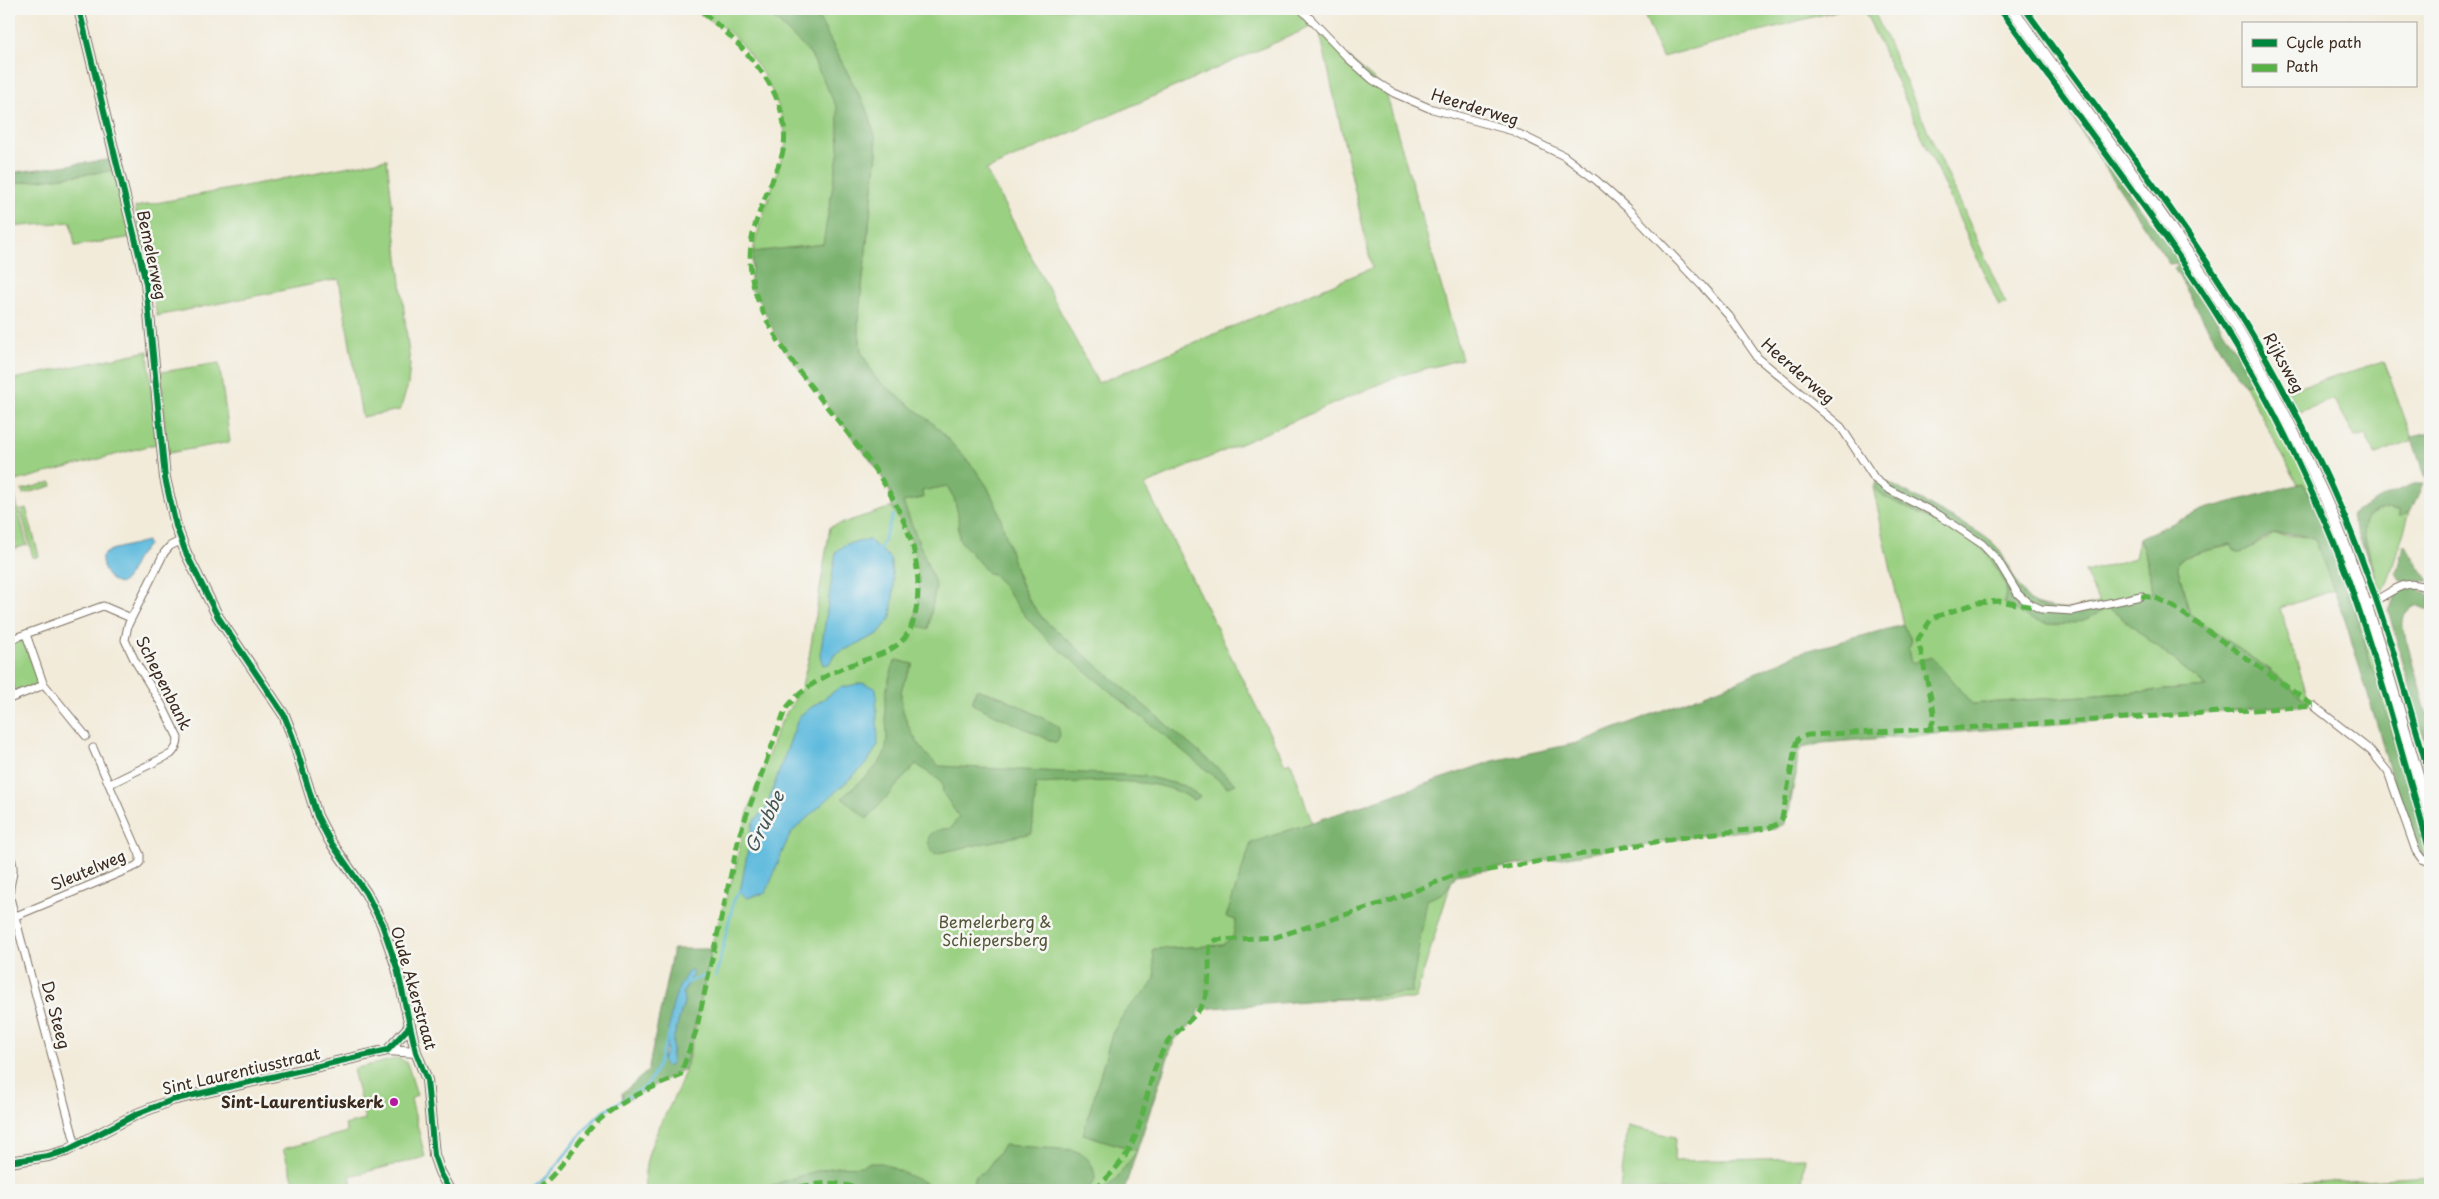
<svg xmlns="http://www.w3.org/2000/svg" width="2439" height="1199" viewBox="0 0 2439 1199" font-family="'Playpen Sans',sans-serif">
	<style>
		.green { fill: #9ad081; stroke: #6a7d50; fill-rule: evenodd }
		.forest { fill: #7bb26f; stroke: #5b6e46; fill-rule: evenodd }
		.water { fill: #60bbde; stroke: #4e727e }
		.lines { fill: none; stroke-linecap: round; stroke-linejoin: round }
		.stream { stroke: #60bbde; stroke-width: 2.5 }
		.street-casing { stroke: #7b6e60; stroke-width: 9 }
		.secondary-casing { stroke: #7b6e60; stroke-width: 12 }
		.street { stroke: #fff; stroke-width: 7 }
		.secondary { stroke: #fff; stroke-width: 10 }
		.quiet { stroke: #57b245; stroke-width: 5; stroke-dasharray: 10 5; stroke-linecap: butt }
		.cycleway-casing { stroke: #f6f6f2; stroke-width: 9 }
		.cycleway { stroke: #00873e; stroke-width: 6 }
		.poi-dot { fill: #b5179e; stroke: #f6f6f2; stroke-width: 2 }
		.labels { text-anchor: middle; stroke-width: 5; stroke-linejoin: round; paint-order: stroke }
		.street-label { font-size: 16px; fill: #3b2a1e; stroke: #f6f6f2 }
		.park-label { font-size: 16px; fill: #535437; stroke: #f6f6f2 }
		.poi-label { font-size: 16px; font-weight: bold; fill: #3b2a1e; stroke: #f6f6f2; text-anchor: end }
		.water-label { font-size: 18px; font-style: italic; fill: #465658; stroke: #f6f6f2 }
	</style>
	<rect width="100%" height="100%" fill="#f6f6f2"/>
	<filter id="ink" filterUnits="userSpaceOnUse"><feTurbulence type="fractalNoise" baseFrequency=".02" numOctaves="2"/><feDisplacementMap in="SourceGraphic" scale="10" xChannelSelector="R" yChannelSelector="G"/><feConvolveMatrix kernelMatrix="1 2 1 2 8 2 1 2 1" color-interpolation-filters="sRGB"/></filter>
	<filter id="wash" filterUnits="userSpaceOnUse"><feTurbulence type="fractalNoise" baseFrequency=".0096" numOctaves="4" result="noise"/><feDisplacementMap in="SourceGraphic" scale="20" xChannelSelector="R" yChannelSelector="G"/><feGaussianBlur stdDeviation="1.12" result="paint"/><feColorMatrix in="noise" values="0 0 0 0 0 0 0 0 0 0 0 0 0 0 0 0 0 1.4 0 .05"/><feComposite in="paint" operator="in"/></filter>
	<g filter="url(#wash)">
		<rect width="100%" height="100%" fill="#f2ebda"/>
		<path class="green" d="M 695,9 L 811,9 L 843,75 L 851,306 L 863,365 L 873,375 L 861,351 L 858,322 L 877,153 L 869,114 L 814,9 L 1295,9 L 1313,26 L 986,170 L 1098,383 L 1372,268 L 1320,33 L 1385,89 L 1462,359 L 1398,376 L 1145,485 L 1285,764 L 1291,762 L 1312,823 L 1308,824 L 1577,743 L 1907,633 L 1903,625 L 1873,487 C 1914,517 1990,531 2006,584 C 2007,590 2005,598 2004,603 L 2030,618 L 2099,603 L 2085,572 L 2135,558 L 2139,538 L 2148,563 L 2152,593 L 2134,592 L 2108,607 L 2207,687 L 1972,704 L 1796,734 L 1790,764 L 1793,789 L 1789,814 L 1782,818 L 1454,873 L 1415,999 L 1203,1000 L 1177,1024 L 1134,1150 L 1137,1151 L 1129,1163 L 1122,1190 L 645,1190 C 640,1145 674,1109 686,1067 C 696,1032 702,994 710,958 L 710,949 L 734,873 L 747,815 L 775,736 L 782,720 L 801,689 L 809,657 L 830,527 L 892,507 L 908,534 C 898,511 889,486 874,465 C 836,411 789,365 761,303 L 762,302 L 753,255 L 755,241 L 786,144 C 785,105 758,59 730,33 C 720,23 704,20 695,9 ZM 962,456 C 1004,494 1003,551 1028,598 C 1038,618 1058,633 1075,648 L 1029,610 Z
			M 1642,9 L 1843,9 L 1662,57 Z
			M 1864,9 L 1873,9 L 2006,304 L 1999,306 Z
			M 387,159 L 410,364 L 408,385 L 400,410 L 362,417 L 339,279 L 157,316 L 135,207 Z
			M 117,170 L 133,237 L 75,246 L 71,222 L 9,227 L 9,184 Z
			M 148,351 L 156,444 L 16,481 L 9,453 L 9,380 Z
			M 2384,361 L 2413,441 L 2376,455 L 2365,435 L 2355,436 L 2334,399 L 2299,412 L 2287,391 Z
			M 219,363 L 230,442 L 169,453 L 166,443 L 161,372 Z
			M 2255,381 L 2264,385 L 2312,482 L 2362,608 L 2430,833 L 2429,855 L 2354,609 L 2324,525 L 2303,483 L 2298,484 L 2244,384 Z
			M 9,473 L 27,545 L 9,550 Z
			M 51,482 L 52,486 L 23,494 L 22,490 Z
			M 26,508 L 39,556 L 33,558 L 21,510 Z
			M 2387,508 L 2399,511 L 2400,516 L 2410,512 L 2388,581 L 2382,593 L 2378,590 C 2376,576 2372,562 2368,548 C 2361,526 2360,515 2387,508 Z
			M 2274,534 L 2308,537 L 2315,540 L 2335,590 L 2280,608 L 2310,704 L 2268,669 L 2190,615 L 2177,565 L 2179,560 L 2185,557 L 2232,544 L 2246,551 Z
			M 20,639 L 24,642 L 38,680 L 36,685 L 18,691 C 5,683 9,657 9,643 Z
			M 399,1058 L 407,1063 L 417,1095 L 411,1099 L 425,1157 L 350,1176 L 353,1190 L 297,1190 L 283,1149 L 347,1132 L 345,1125 L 365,1120 L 353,1069 Z
			M 1628,1126 L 1675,1137 L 1674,1161 L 1805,1158 L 1801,1190 L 1620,1190 Z
			M 2430,1176 L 2430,1190 L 2200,1190 Z"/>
		<path class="forest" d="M 764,9 L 814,9 L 869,114 L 875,136 L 877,153 L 858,322 L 861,351 L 875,378 L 935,425 L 975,469 L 987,486 L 998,509 L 1019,580 L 1029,600 L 1044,620 L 1236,784 L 1227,787 L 1050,642 L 1026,617 L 998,579 L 993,574 L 988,573 L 959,539 L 958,514 L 954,498 L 947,486 L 922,491 L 923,498 L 903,502 L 936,586 L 928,630 L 914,624 L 919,597 L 917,562 L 912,541 L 892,507 L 890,491 L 875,466 L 790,357 L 774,332 L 761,303 L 750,288 L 753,252 L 823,244 L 839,149 L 837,108 L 810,53 Z
			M 2068,111 L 2181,262 L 2255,381 L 2244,384 L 2229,364 L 2174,268 L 2180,263 L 2169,264 Z
			M 114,159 L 117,170 L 9,184 L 9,173 Z
			M 2430,433 L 2430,477 L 2426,478 L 2411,437 Z
			M 1880,478 C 1905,492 1931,506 1956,520 C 1969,527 1985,535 1995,545 C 2010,561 2018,599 2038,605 C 2058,611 2087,611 2106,607 C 2125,603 2124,588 2152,593 L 2148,563 L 2139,538 L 2205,509 L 2303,483 L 2324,525 L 2354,609 L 2428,850 L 2430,866 L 2423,862 L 2391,776 L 2379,731 L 2345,620 L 2315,540 C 2303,535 2280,530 2268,536 C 2258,541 2251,550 2240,553 L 2235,551 L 2231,544 L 2185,557 L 2179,560 L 2177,565 L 2190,615 L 2268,669 L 2310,704 L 1822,743 L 1803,748 L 1798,753 L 1796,775 L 1784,824 L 1775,829 L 1717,833 L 1456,875 L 1445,892 L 1427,900 L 1411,993 L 1200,1009 L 1195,1021 L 1175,1039 L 1169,1054 L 1124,1190 L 1103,1190 L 1116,1179 L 1137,1151 L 1083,1134 L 1112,1034 L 1126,1010 L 1149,988 L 1155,978 L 1153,949 L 1222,945 L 1233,937 L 1236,920 L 1226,917 L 1251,843 L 1493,761 L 1577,743 L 1741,680 L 1798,653 L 1903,625 L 1912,641 L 1908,649 L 1911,663 L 1932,657 L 1972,704 L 2207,687 L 2108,607 C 2085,623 2059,631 2031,619 C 2022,615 2014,608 2004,603 L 2007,586 L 1986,551 L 1970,539 L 1885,497 L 1873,487 Z
			M 2414,484 L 2423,484 L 2410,512 L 2400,517 L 2399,511 C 2394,511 2388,508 2384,509 C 2350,514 2369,554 2375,575 L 2350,515 L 2391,493 Z
			M 2404,544 L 2429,581 L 2401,581 L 2396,573 Z
			M 2407,587 L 2416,588 L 2430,596 L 2430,610 L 2415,605 C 2405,611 2402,617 2403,628 L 2430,726 L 2430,758 L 2388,610 L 2397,594 Z
			M 896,660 L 913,664 C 909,672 902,684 901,693 C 900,718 919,751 939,766 L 1145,776 L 1185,786 L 1200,797 L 1193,800 C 1159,773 1079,783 1036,784 L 1032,833 L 934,854 C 921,835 932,830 951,828 L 959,817 L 943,793 L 942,782 L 916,764 L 867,819 L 842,798 C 854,786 872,774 881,760 C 892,743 884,720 885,702 C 886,687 890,673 896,660 Z
			M 976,689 L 1002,697 L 1058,726 L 1060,735 L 1056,743 L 972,704 Z
			M 673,949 L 710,949 L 710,958 L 685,1069 L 623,1102 L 622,1093 L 648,1071 ZM 687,973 L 693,974 L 683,993 L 684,1002 L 673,1040 L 671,1064 L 662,1060 Z
			M 1004,1145 L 1073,1150 C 1087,1155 1094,1163 1095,1179 L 1088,1190 L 970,1190 L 976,1176 L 986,1170 Z
			M 868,1163 L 882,1163 L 941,1190 L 772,1190 L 772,1185 C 794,1178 815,1170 837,1167 C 847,1165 860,1169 868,1163 Z"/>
		<path class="water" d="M 869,540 L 890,558 L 894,587 L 891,618 L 878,634 L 834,655 L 829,664 L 823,665 L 820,656 L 836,551 L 846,544 Z
			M 147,541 L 148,545 L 137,558 L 126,580 L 119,584 C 108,581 101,567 102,556 L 111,550 Z
			M 862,683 L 876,688 L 878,745 L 867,763 L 792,832 C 781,851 775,873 766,893 L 747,898 L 740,892 L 753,822 L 766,808 L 799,716 L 839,688 Z
			M 691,969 L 693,974 L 683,993 L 684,1002 L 673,1040 L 671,1065 L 666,1067 L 662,1060 L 666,1053 C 670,1023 670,992 691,969 Z"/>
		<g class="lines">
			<path class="stream" d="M 879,552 L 893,515
				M 716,977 L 734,900 L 740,891
				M 687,983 L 704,976
				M 530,1190 C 553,1177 576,1136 597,1117 C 608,1106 642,1091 648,1084 C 659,1068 663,1049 670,1031"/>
		</g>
	</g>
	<g filter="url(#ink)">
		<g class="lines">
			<g class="street-casing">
				<path id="street" d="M 1301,9 L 1348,58 L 1373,80 L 1394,93 L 1429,108 L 1513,131 L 1564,156 L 1596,180 L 1627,208 L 1702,286 L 1729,316 L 1758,358 L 1841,427 L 1875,479 L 1888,489 L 1939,515 L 1982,544 L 1998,561 L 2018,594 L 2028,603 L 2041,609 L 2072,611 L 2141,596
					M 2366,605 C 2390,596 2403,574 2430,590
					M 26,634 L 43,683 L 86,736
					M 9,640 L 103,606 L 131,618
					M 9,685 L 12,697
					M 9,699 L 39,687 L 43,683
					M 2314,706 L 2371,751 L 2388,772 L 2416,851 L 2422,859 L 2430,862
					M 110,784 L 171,754 C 176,749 178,745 178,738 L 162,705 L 135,661 L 125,640 L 128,625 L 164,553 L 170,546 L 180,541
					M 9,853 C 19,875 7,881 10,898 L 76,1146
					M 16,916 L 136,866 L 140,862 L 140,855 L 93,748"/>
			</g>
			<g class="secondary-casing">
				<path id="secondary" d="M 79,9 L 146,283 L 165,478 L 176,526 L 186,553 L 218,617 L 284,715 L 292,735 L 317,816 L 330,841 L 366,893 L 382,924 L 397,968 L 416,1052 L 427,1080 L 434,1155 L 440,1172 L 450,1190
					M 2012,9 C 2081,105 2154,199 2218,298 C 2254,353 2285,412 2313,472 C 2366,581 2395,700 2430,816
					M 388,1050 L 416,1052
					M 9,1162 L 48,1156 L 66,1151 L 137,1114 L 172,1100 L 388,1050 L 409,1027"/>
			</g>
			<use href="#street" class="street"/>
			<use href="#secondary" class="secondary"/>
			<path class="quiet" d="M 2141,596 L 2156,598 L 2171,605 L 2314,706
				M 1929,729 L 1933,722 L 1934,712 L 1918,639 L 1932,618 L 1977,603 L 1999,601 L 2034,607
				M 537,1190 C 560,1171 573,1147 593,1126 C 615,1103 651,1087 680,1076 L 696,1031 L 740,833 L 785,710 C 800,689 824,676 848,666 C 880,653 909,652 916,610 C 936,489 800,405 759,303 C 741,256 753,226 771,183 C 776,171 782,159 784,146 C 791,89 738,41 699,9
				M 785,1190 C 811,1185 836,1178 861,1190
				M 1094,1190 C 1106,1180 1125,1160 1131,1146 C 1146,1116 1147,1078 1164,1048 C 1174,1029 1199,1019 1205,998 C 1211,981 1208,963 1210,945 L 1215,940 L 1276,937 L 1392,900 L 1452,876 L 1697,835 L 1768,828 L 1778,824 L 1782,819 L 1796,743 L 1799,738 L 1808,735 L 2000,726 L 2314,706"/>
			<g class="cycleway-casing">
				<path id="cycleway" d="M 79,9 L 146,283 L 165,478 L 176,526 L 186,553 L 218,617 L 284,715 L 292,735 L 317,816 L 330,841 L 366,893 L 382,924 L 397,968 L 416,1052 L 427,1080 L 434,1155 L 440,1172 L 450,1190
					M 2000,9 C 2099,147 2209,282 2285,435 C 2307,481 2329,528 2347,576 C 2379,666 2404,760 2430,852
					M 2025,9 C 2116,135 2214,257 2286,395 C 2314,447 2339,500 2360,555 C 2388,627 2408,703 2430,777
					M 9,1162 L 48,1156 L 66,1151 L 137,1114 L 172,1100 L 388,1050 L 409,1027"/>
			</g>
			<use href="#cycleway" class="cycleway"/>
		</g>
	</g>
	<circle class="poi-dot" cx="394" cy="1102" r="5"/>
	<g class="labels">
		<g class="street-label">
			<text transform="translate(1475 107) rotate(17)" y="6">Heerderweg</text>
			<text transform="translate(152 255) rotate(78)" y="6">Bemelerweg</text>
			<text transform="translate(2284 363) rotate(61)" y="6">Rijksweg</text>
			<text transform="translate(1798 371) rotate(41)" y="6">Heerderweg</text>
			<text transform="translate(164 683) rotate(63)" y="6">Schepenbank</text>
			<text transform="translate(88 870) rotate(-23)" y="6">Sleutelweg</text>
			<text transform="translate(414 988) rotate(74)" y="6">Oude Akerstraat</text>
			<text transform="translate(56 1015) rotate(75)" y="6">De Steeg</text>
			<text transform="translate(241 1071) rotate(-13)" y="6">Sint Laurentiusstraat</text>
		</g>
		<g class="park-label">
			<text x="995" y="928">Bemelerberg &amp;<tspan x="995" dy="18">Schiepersberg</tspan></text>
		</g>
		<g class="poi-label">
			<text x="384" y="1108">Sint-Laurentiuskerk</text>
		</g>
		<g class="water-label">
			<text transform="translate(765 822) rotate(-64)" y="6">Grubbe</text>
		</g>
	</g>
	<rect width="2439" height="1199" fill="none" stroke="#f6f6f2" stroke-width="30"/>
	<rect x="2242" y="22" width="175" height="65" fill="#f6f6f2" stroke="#aba49d"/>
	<rect x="2252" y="39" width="25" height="8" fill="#00873e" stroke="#aba49d"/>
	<text x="2286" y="48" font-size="15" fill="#3b2a1e">Cycle path</text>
	<rect x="2252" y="64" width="25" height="8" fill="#57b245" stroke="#aba49d"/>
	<text x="2286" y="72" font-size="15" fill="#3b2a1e">Path</text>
</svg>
